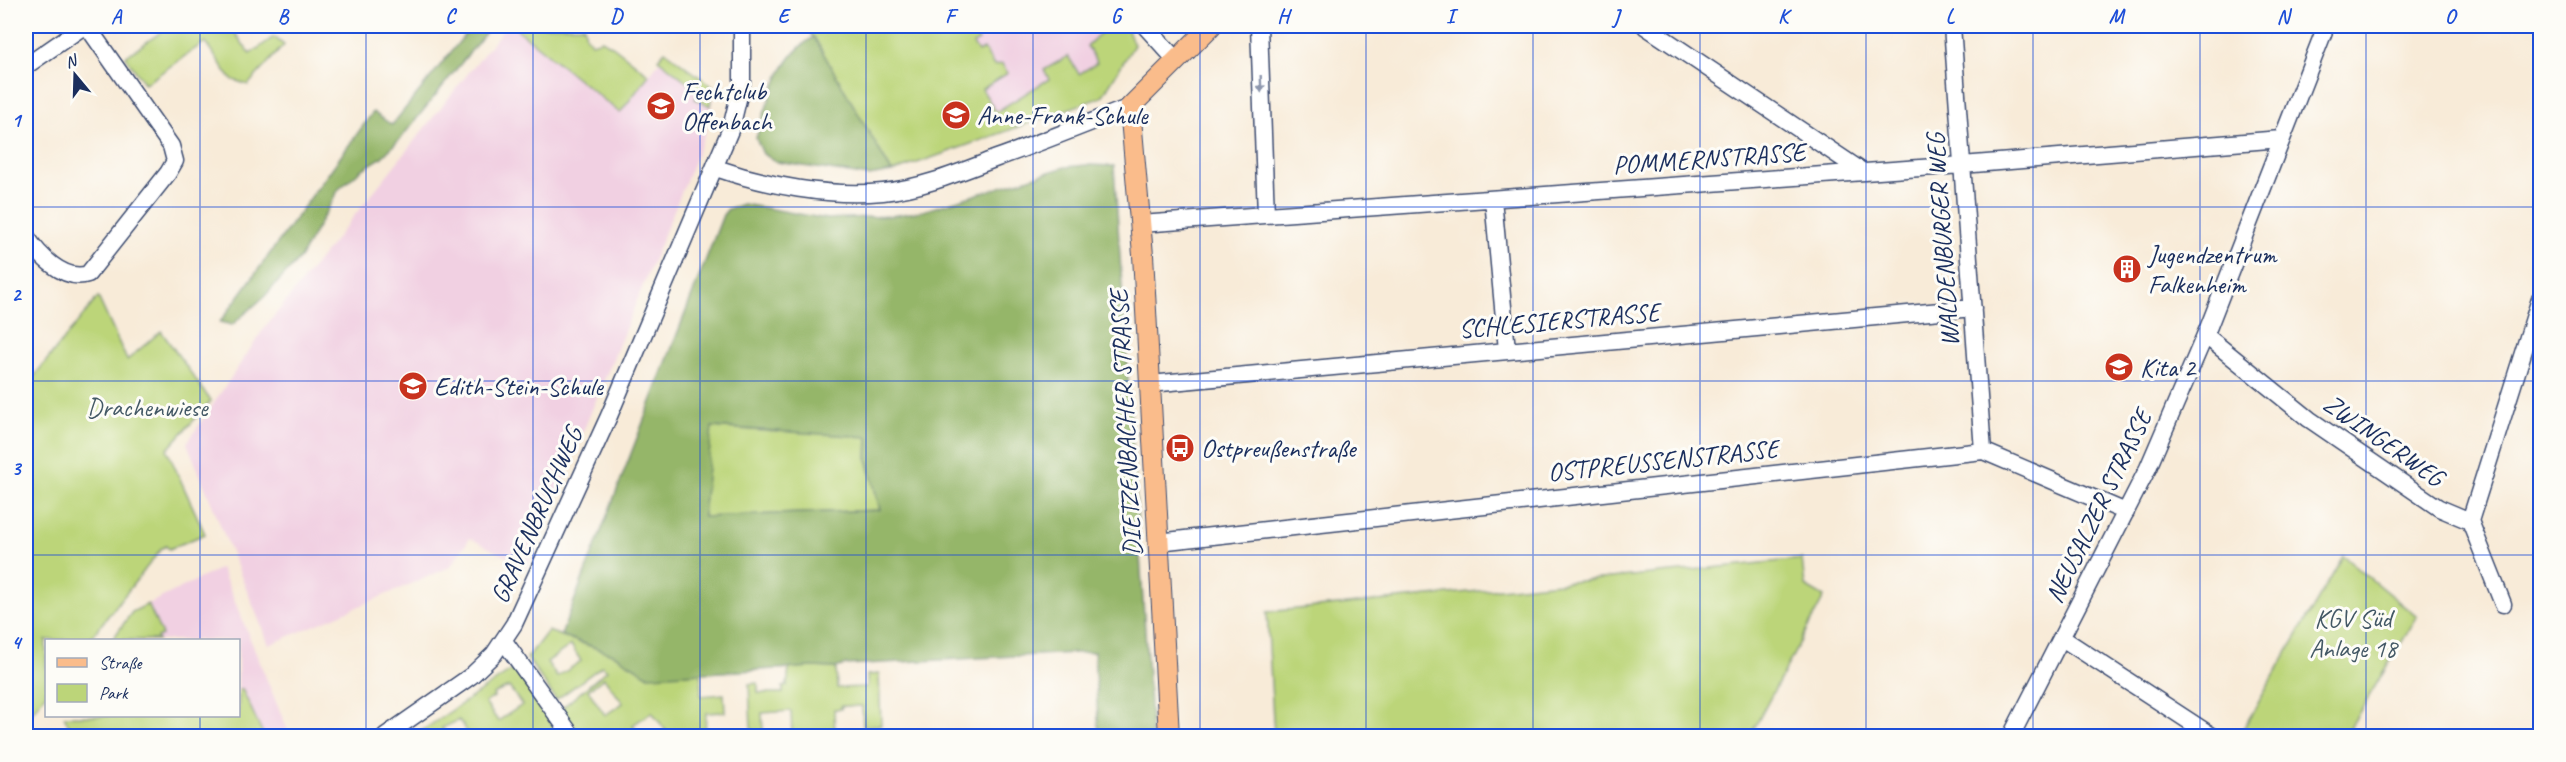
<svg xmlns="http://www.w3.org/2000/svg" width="2566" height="762" viewBox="0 0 2566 762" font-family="Caveat,sans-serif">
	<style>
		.built { fill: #f1d0e2 }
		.green { fill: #bcd579; stroke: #6c826c; stroke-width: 1.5; fill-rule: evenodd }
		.forest { fill: #95b669; stroke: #587264; stroke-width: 1.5; fill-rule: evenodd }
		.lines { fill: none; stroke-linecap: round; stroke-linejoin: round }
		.minor-casing { stroke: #3c4b70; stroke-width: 19 }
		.major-casing { stroke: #3c4b70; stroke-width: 22 }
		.minor { stroke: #fff; stroke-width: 16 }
		.major { stroke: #fabc8b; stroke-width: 20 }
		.oneway { fill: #8d97ae }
		.grid { fill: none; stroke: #1d4ed8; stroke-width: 1.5; stroke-opacity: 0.55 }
		.labels { text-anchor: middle; stroke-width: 6; stroke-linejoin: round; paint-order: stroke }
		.poi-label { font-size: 26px; fill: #1b2f5e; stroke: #fdfcf7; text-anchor: start }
		.street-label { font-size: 26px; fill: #1b2f5e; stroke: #fdfcf7 }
		.park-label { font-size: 26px; fill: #435865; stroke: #fdfcf7 }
		.neatline { fill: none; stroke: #1d4ed8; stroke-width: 2 }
		.grid-label { font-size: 20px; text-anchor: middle; font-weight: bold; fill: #1d4ed8 }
	</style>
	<rect width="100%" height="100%" fill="#fdfcf7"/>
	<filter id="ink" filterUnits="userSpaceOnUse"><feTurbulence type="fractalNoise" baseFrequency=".0167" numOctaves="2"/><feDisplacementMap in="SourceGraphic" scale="12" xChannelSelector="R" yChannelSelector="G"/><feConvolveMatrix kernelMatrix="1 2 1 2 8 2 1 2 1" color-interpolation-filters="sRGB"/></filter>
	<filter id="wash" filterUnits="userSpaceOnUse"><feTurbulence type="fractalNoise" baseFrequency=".008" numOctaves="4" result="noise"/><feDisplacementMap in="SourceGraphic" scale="24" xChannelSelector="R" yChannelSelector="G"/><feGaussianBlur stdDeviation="1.35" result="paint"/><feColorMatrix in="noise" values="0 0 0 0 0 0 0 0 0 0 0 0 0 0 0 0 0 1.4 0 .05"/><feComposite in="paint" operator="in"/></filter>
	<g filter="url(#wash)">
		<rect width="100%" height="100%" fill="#f8ebd8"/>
		<path class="built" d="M 506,26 L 513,26 L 620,113 L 663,57 L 714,95 L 707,128 L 693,164 L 527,568 L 470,538 L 450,567 L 269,645 L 187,443 L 263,330 Z
			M 806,26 L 1126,26 L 1134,45 L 1102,97 L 892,172 Z
			M 221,568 L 290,736 L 74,736 L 64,716 L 238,716 L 238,640 L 112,640 L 132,612 Z"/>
		<path class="green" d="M 170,26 L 230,26 L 250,54 L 274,37 L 284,45 L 248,85 L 231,79 L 205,42 L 145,84 L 125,57 Z
			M 513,26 L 584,26 L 586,37 L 592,43 L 602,40 L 614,47 L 649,75 L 620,113 Z
			M 806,26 L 970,26 L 979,41 L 973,44 L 978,52 L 984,49 L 994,66 L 1002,64 L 1008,73 L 982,89 L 996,112 L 1049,79 L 1044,70 L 1068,56 L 1079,74 L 1097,63 L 1087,46 L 1108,26 L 1126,26 L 1134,45 L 1102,97 L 892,172 Z
			M 665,51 L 713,87 L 710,106 L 695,99 L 700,92 L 658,59 Z
			M 98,297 L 127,360 L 161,331 L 211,401 L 167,450 L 205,534 L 169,549 L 166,546 L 162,548 L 89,640 L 46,640 L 46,694 L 26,720 L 26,386 Z
			M 876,333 L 867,458 L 880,510 L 703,517 L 711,427 L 778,432 Z
			M 2343,556 L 2417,617 L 2345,736 L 2239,736 Z
			M 1802,559 L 1805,586 L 1824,597 L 1750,736 L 1274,736 L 1267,612 Z
			M 148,604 L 162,635 L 157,637 L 158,640 L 112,640 L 132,612 Z
			M 548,631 L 615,655 L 649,675 L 701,673 L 701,696 L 724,694 L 725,712 L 706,713 L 705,736 L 658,736 L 666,731 L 652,712 L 633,725 L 638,733 L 636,736 L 582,736 L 563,712 L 563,707 L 607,670 L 602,666 L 556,700 L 527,658 ZM 571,645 L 581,661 L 557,677 L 547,662 ZM 604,678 L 623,703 L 605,715 L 588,690 Z
			M 812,667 L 836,668 L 837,688 L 867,687 L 867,675 L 879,674 L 881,725 L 863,726 L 862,706 L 841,706 L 841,709 L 834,709 L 835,736 L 792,736 L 791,711 L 762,713 L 763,731 L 755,731 L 751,728 L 749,684 L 758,683 L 758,693 L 783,693 L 783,687 L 787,686 L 789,668 Z
			M 512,670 L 519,672 L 558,734 L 555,736 L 470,736 L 459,720 L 442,728 L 444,731 L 437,736 L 414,736 ZM 509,687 L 522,705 L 498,721 L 485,703 L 494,697 L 493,694 Z
			M 242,689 L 264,736 L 74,736 L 64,716 L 238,716 L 239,690 Z"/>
		<path class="forest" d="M 472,26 L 491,26 L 402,137 L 381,158 L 361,170 L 339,189 L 300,258 L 264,297 L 232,325 L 220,322 L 373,112 L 392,125 Z
			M 814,37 L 892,172 L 869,176 L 777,162 L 763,154 L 756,138 C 769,102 778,57 814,37 Z
			M 1087,165 L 1114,166 L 1152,736 L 1099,736 L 1094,652 L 845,665 L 836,668 L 812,667 L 649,676 L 615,655 L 561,635 L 723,215 L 728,209 L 743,204 L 827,219 L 890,216 L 923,211 L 1065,167 ZM 712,427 L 868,437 L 867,458 L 880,510 L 703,517 Z"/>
	</g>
	<g filter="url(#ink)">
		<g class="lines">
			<g class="minor-casing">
				<path id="minor" d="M 1145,26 L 1177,61
					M 1259,26 L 1266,215
					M 1645,26 L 1863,172
					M 1952,26 L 1983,451
					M 26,66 L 84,26
					M 716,168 C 768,186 828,197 883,192 C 923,188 960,172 997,158 C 1042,142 1086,124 1130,107
					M 1493,199 L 1507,350
					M 1140,224 L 1962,165 L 2281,139
					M 26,236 C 38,254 63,282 88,274 L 168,173 L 175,161 L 171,146 L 87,26
					M 2205,335 L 2309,419 L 2439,508 L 2470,521 L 2503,604
					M 1150,384 L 1973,308
					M 2470,521 L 2540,299
					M 1158,542 L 1983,451 L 2126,512
					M 2062,638 L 2212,736
					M 504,641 L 572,736
					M 385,736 L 471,676 L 494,654 L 514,624 L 609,416 L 731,128 L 742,83 L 742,26
					M 2011,736 L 2148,468 L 2209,326 L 2326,26"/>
			</g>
			<g class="major-casing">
				<path id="major" d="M 1169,736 L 1143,255 L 1130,107 L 1211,26"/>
			</g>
			<use href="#minor" class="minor"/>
			<use href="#major" class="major"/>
		</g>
		<defs><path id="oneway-solid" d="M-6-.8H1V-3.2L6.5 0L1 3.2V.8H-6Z" transform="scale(1.5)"/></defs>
		<use class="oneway" href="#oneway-solid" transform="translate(1261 84) rotate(88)"/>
	</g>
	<path class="grid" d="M 200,26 L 200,640M 366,26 L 366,736M 533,26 L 533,736M 700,26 L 700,736M 866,26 L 866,736M 1033,26 L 1033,736M 1200,26 L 1200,736M 1366,26 L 1366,736M 1533,26 L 1533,736M 1700,26 L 1700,736M 1866,26 L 1866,736M 2033,26 L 2033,736M 2200,26 L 2200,736M 2366,26 L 2366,736M 26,207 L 2540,207M 26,381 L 2540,381M 26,555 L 2540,555M 200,716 L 200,736"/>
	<defs>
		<g id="school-disc" transform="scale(1.5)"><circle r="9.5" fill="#c8321e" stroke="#fdfcf7"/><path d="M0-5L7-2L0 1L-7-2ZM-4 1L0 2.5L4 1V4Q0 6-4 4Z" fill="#fff"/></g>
		<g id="building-disc" transform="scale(1.5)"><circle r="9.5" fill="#c8321e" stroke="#fdfcf7"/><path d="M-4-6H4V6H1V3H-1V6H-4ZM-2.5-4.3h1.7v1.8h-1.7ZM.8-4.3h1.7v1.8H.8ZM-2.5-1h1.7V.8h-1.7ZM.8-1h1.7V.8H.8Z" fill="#fff"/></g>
		<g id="bus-disc" transform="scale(1.5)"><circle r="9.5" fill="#c8321e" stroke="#fdfcf7"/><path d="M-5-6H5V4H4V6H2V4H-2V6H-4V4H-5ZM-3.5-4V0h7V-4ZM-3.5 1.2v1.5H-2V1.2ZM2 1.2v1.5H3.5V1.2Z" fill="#fff"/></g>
	</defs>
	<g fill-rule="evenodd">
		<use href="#school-disc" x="661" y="106"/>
		<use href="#school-disc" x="956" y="115"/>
		<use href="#building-disc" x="2127" y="269"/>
		<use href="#school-disc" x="2119" y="367"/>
		<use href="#school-disc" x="413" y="386"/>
		<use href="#bus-disc" x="1180" y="448"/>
	</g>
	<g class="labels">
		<g class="poi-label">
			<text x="682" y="100">Fechtclub<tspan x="682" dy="30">Offenbach</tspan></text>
			<text x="977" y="124">Anne-Frank-Schule</text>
			<text x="2148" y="263">Jugendzentrum<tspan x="2148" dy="30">Falkenheim</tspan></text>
			<text x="2140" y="376">Kita 2</text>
			<text x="434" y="395">Edith-Stein-Schule</text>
			<text x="1201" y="457">Ostpreußenstraße</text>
		</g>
		<g class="street-label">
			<text transform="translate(1709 158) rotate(-4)" y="9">POMMERNSTRASSE</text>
			<text transform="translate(1942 240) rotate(-94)" y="9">WALDENBURGER WEG</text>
			<text transform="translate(1559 320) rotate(-5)" y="9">SCHLESIERSTRASSE</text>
			<text transform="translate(1125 423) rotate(-93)" y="9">DIETZENBACHER STRASSE</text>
			<text transform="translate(2384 440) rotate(35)" y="9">ZWINGERWEG</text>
			<text transform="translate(1663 460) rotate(-6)" y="9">OSTPREUSSENSTRASSE</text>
			<text transform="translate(2098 506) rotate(-64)" y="9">NEUSALZER STRASSE</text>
			<text transform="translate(536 515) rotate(-66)" y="9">GRAVENBRUCHWEG</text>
		</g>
		<g class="park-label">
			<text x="147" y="416">Drachenwiese</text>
			<text x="2353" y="627">KGV Süd<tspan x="2353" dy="30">Anlage 18</tspan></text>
		</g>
	</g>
	<rect width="2566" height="762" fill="none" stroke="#fdfcf7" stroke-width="66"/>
	<rect x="45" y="639" width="195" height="78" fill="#fdfcf7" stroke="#a3aaba" stroke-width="1.5"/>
	<rect x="57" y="658" width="30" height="9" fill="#fabc8b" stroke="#a3aaba" stroke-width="1.5"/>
	<text x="99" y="669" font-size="18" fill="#1b2f5e">Straße</text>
	<rect x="57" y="684" width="30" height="18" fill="#bcd579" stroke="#a3aaba" stroke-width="1.5"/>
	<text x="99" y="699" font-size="18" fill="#1b2f5e">Park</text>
	<g transform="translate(75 75) rotate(341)" stroke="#fdfcf7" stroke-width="4.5" paint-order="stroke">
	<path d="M0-4.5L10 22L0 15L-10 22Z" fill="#1b2f5e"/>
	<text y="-9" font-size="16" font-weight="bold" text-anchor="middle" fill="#1b2f5e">N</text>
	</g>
	<rect x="33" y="33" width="2500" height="696" class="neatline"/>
	<g class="grid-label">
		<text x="116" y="23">A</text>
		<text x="283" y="23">B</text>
		<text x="450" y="23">C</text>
		<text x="616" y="23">D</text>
		<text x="783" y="23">E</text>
		<text x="950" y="23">F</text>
		<text x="1116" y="23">G</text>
		<text x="1283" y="23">H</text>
		<text x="1450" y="23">I</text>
		<text x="1616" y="23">J</text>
		<text x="1783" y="23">K</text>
		<text x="1950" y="23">L</text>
		<text x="2116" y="23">M</text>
		<text x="2283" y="23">N</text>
		<text x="2450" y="23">O</text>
		<text x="16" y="127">1</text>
		<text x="16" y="301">2</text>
		<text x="16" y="475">3</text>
		<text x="16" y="649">4</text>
	</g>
</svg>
